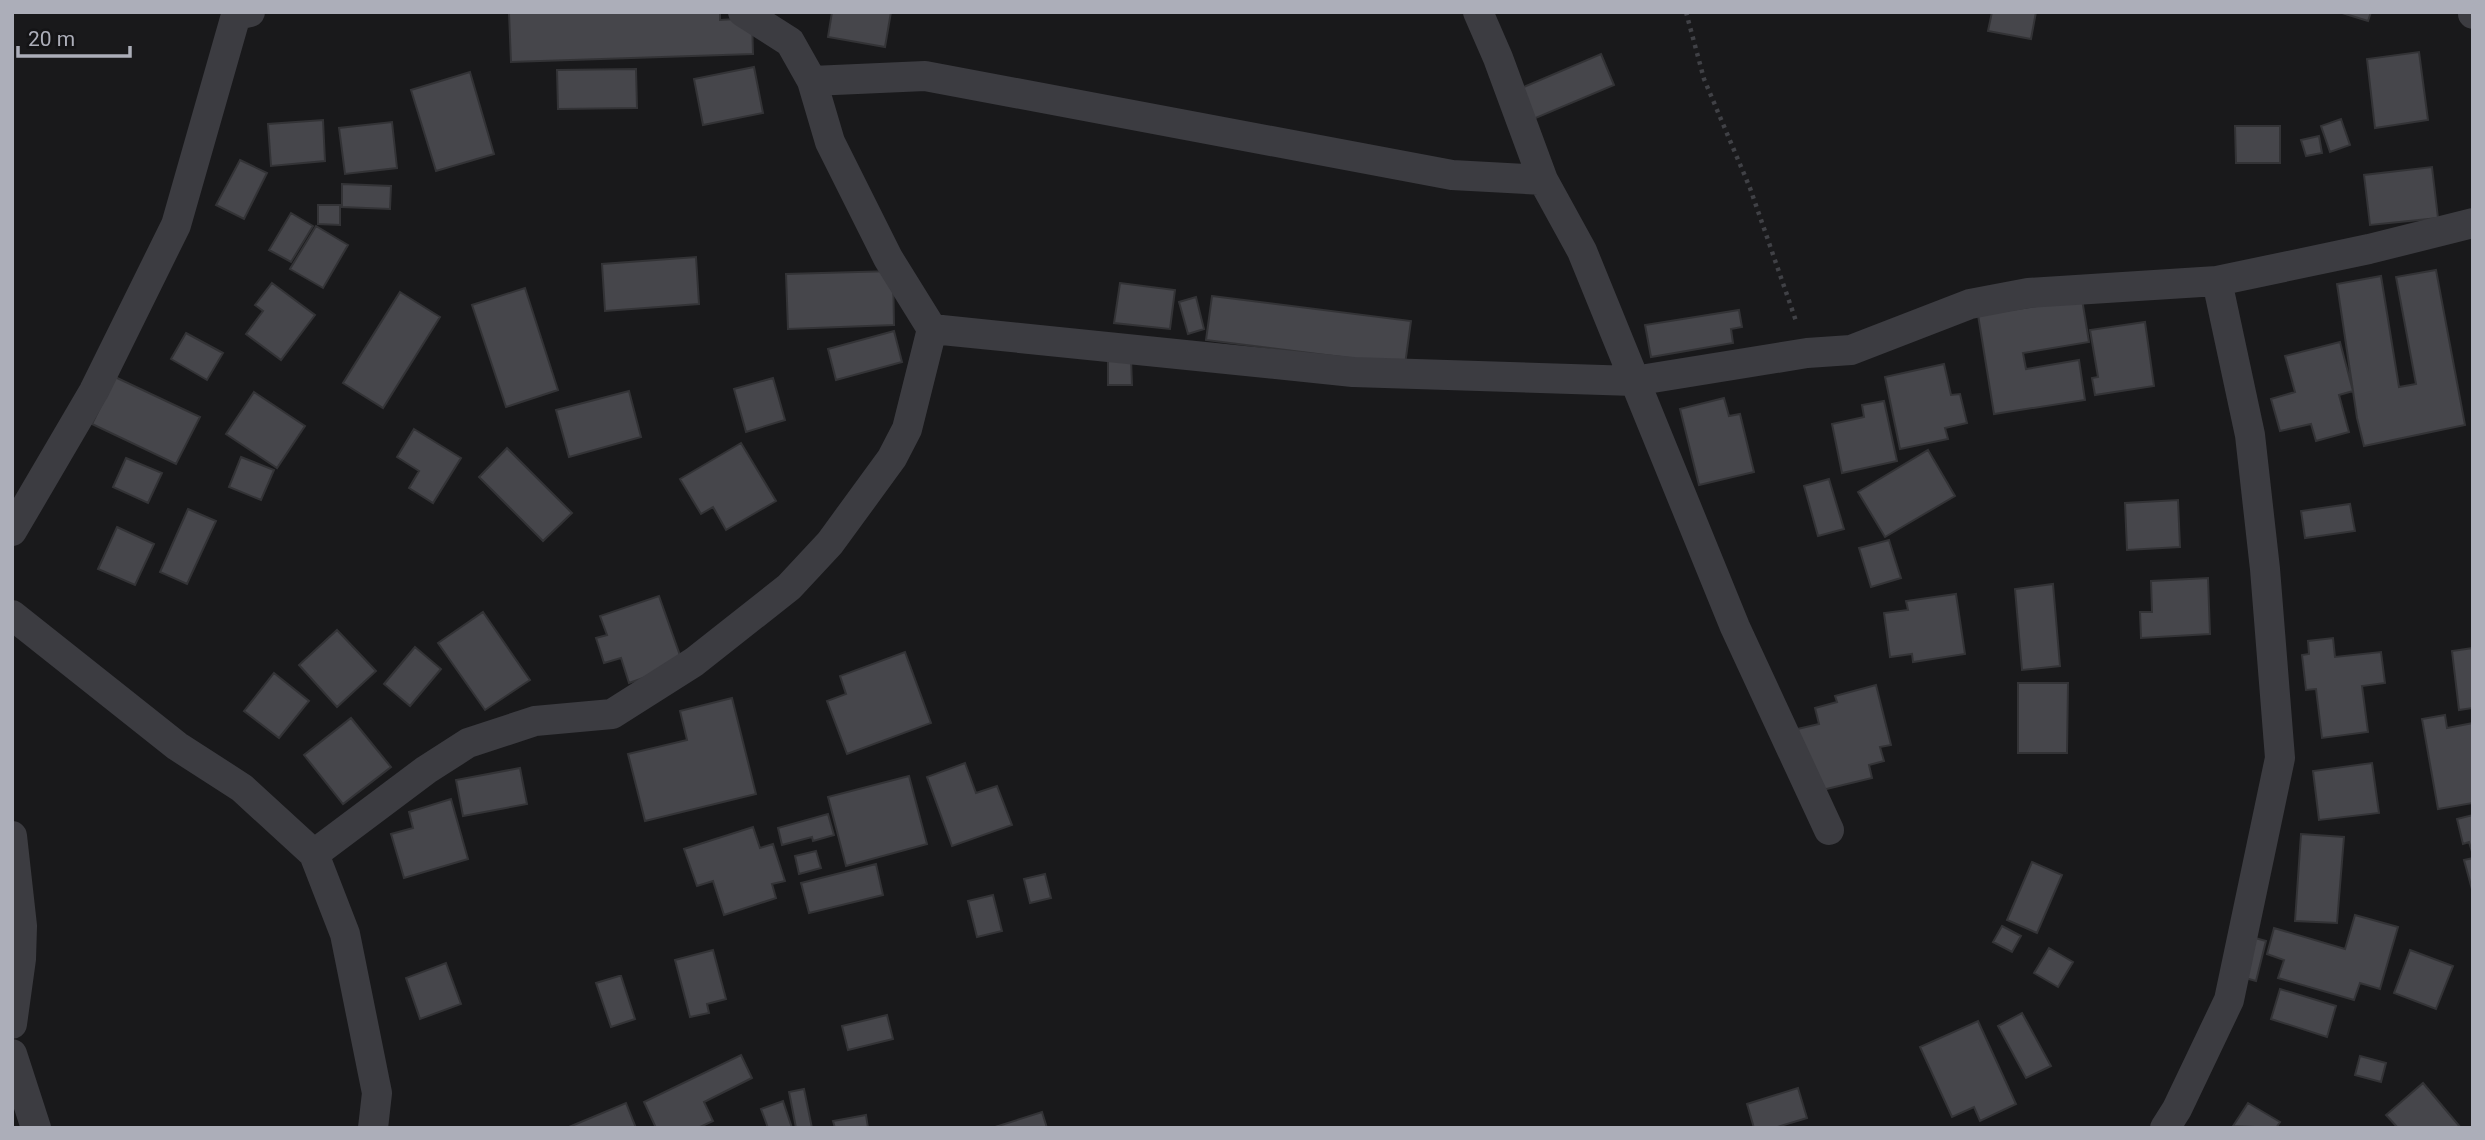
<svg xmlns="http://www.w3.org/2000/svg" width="2485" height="1140" viewBox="0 0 2485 1140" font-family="Roboto,sans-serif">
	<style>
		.building { fill: #46464b; stroke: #333336; stroke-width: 2 }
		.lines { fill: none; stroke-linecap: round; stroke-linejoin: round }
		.path { stroke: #404146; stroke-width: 4.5; stroke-dasharray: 3.5 5; stroke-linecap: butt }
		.minor { stroke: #3c3c41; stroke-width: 30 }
	</style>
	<rect width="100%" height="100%" fill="#19191b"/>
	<path class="building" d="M 720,12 L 720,20 L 752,18 L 753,54 L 511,62 L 509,13 Z
		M 832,12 L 891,12 L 885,47 L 828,37 Z
		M 1992,12 L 2036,12 L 2031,39 L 1988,31 Z
		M 2339,12 L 2371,12 L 2368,21 Z
		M 2419,52 L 2428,120 L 2375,128 L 2367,59 Z
		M 1601,54 L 1614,85 L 1531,120 L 1519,89 Z
		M 754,67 L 763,113 L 703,125 L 694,79 Z
		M 636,69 L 637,108 L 558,109 L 557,70 Z
		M 470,72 L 494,154 L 436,171 L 411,90 Z
		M 2341,119 L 2350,145 L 2330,152 L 2321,126 Z
		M 323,120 L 325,161 L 271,166 L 268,124 Z
		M 392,122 L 397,168 L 345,174 L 339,128 Z
		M 2235,126 L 2280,126 L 2280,163 L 2236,163 Z
		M 2319,136 L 2322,153 L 2306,156 L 2301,140 Z
		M 240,160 L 267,173 L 244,219 L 216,205 Z
		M 2432,167 L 2438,218 L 2370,225 L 2364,175 Z
		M 342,184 L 391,186 L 390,209 L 342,207 Z
		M 318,205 L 340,205 L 340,225 L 318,224 Z
		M 291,213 L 313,226 L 291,262 L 269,250 Z
		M 316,226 L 348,245 L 323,288 L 290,269 Z
		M 696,257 L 699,304 L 605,311 L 602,264 Z
		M 2436,270 L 2465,425 L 2364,446 L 2357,418 L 2337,284 L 2381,276 L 2399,387 L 2416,384 L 2396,277 Z
		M 893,271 L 894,325 L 788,329 L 786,274 Z
		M 272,283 L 315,315 L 281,360 L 246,334 L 263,311 L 255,305 Z
		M 1120,283 L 1175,290 L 1170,329 L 1114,323 Z
		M 525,288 L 558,390 L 506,407 L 472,305 Z
		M 400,292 L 440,317 L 383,408 L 343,383 Z
		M 1212,296 L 1411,321 L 1405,365 L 1206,340 Z
		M 1196,297 L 1204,329 L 1188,334 L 1179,302 Z
		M 2082,299 L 2089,342 L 2023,353 L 2026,369 L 2079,360 L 2085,400 L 1994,414 L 1978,315 Z
		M 1739,310 L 1742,327 L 1731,329 L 1733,343 L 1651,357 L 1645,325 Z
		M 2145,322 L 2154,386 L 2095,395 L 2092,378 L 2098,377 L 2090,330 Z
		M 894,331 L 902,362 L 836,380 L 828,349 Z
		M 186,333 L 223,353 L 207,380 L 171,359 Z
		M 2340,342 L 2353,391 L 2339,395 L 2349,432 L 2316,441 L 2311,424 L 2280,431 L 2271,399 L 2295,392 L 2285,356 Z
		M 1131,358 L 1132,385 L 1108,385 L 1108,359 Z
		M 1944,364 L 1951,395 L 1960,394 L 1967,423 L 1945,428 L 1948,439 L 1900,449 L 1885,377 Z
		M 115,377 L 200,417 L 176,464 L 92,424 Z
		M 773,378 L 785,420 L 746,432 L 734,389 Z
		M 629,391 L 641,437 L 569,457 L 556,410 Z
		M 254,392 L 305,426 L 277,468 L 226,434 Z
		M 1724,398 L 1729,416 L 1740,414 L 1754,472 L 1699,485 L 1680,409 Z
		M 1884,401 L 1897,461 L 1842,473 L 1832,424 L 1864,417 L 1862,405 Z
		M 414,429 L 461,458 L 433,503 L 409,488 L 419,471 L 397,457 Z
		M 741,443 L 776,501 L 726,530 L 713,507 L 701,514 L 680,479 Z
		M 507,448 L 572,513 L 543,541 L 479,477 Z
		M 1928,450 L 1955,496 L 1885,537 L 1858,492 Z
		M 241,457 L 274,470 L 261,500 L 229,487 Z
		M 126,458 L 162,473 L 148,503 L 113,487 Z
		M 1829,479 L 1844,529 L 1818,536 L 1804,486 Z
		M 2178,500 L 2180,547 L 2127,550 L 2125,503 Z
		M 2350,504 L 2355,531 L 2305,538 L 2301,511 Z
		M 188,509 L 216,521 L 187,584 L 160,572 Z
		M 117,527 L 154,544 L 135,585 L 98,569 Z
		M 1889,540 L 1901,578 L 1871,587 L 1859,548 Z
		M 2208,578 L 2210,634 L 2141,638 L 2140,612 L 2152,612 L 2151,581 Z
		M 2053,584 L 2060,666 L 2022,670 L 2015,589 Z
		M 1956,594 L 1965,654 L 1913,662 L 1912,654 L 1890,657 L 1884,613 L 1908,610 L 1906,601 Z
		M 659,596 L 683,664 L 629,683 L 621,658 L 604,663 L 596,638 L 607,635 L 600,616 Z
		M 483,612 L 530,680 L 485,710 L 438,643 Z
		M 337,630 L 376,671 L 337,707 L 299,665 Z
		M 2333,638 L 2335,657 L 2381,652 L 2385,683 L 2362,686 L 2368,732 L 2322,738 L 2316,689 L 2306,690 L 2302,655 L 2309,654 L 2308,641 Z
		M 415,647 L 441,669 L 410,706 L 384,684 Z
		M 2473,648 L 2473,708 L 2459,710 L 2452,651 Z
		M 905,652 L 931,723 L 847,754 L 827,701 L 846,694 L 840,676 Z
		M 274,673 L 309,701 L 279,738 L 244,711 Z
		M 2018,683 L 2068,683 L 2067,753 L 2018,753 Z
		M 1876,685 L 1891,745 L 1880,747 L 1884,761 L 1869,765 L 1872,778 L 1814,792 L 1793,730 L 1819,724 L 1815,708 L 1837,702 L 1835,696 Z
		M 732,698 L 756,794 L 645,821 L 628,754 L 687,740 L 680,711 Z
		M 2445,715 L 2447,728 L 2473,723 L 2473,803 L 2438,809 L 2422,719 Z
		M 351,718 L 391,767 L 343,804 L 304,755 Z
		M 965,763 L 976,793 L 997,786 L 1012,825 L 952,846 L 927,777 Z
		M 2372,763 L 2379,813 L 2319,820 L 2313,771 Z
		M 520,768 L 527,804 L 463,816 L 456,780 Z
		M 909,776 L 927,844 L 846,866 L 828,797 Z
		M 451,799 L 468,859 L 404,878 L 391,834 L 413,828 L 409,812 Z
		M 828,814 L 834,835 L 813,841 L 812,837 L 782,845 L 778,828 Z
		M 2473,815 L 2473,855 L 2469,842 L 2463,844 L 2457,819 Z
		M 753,827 L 760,848 L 773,844 L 785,881 L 772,884 L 776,898 L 724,915 L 713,881 L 697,886 L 684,849 Z
		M 2301,834 L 2344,837 L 2337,923 L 2295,921 Z
		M 816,851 L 821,868 L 799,874 L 795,856 Z
		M 2473,858 L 2473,893 L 2464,860 Z
		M 2032,862 L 2062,875 L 2037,933 L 2007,920 Z
		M 876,864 L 883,895 L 809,913 L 801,883 Z
		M 1045,874 L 1051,898 L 1030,903 L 1024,879 Z
		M 993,895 L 1002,931 L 977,937 L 968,901 Z
		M 2355,915 L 2398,927 L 2380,989 L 2360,983 L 2354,1000 L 2278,978 L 2284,960 L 2267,954 L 2274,928 L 2345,949 Z
		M 2002,926 L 2021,936 L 2012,952 L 1993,942 Z
		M 2248,936 L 2266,941 L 2256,981 L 2238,976 Z
		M 2049,948 L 2073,962 L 2058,987 L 2034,973 Z
		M 713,950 L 726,999 L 707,1004 L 709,1013 L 690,1017 L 675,960 Z
		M 2410,950 L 2453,966 L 2436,1009 L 2394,993 Z
		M 446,963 L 461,1004 L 420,1019 L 406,978 Z
		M 619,976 L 621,976 L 635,1019 L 611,1027 L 596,983 Z
		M 2280,989 L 2336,1006 L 2327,1037 L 2271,1019 Z
		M 2022,1013 L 2051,1066 L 2026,1078 L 1998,1026 Z
		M 887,1015 L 893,1039 L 848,1050 L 842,1026 Z
		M 1978,1021 L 2016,1104 L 1980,1121 L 1974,1107 L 1952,1117 L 1920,1047 Z
		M 741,1055 L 752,1078 L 704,1102 L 713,1121 L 698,1128 L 656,1128 L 644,1102 Z
		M 2360,1056 L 2386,1063 L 2381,1082 L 2355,1075 Z
		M 2423,1083 L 2461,1128 L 2398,1128 L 2386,1115 Z
		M 1798,1088 L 1807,1118 L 1774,1128 L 1754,1128 L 1747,1104 Z
		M 804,1089 L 812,1128 L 796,1128 L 789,1092 Z
		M 783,1101 L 792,1128 L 768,1128 L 761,1109 Z
		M 626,1103 L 636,1128 L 569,1128 L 569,1127 Z
		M 2248,1103 L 2280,1122 L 2276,1128 L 2233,1126 Z
		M 1042,1112 L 1047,1128 L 992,1128 Z
		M 866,1115 L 868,1128 L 835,1128 L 833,1121 Z"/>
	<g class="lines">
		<path class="path" d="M 1686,12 L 1704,79 L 1750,188 L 1796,321"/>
		<path class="minor" d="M 743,12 L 790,42 L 812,81 L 830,142 L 888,258 L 932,329 L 1353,372 L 1634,381 L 1807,353 L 1851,350 L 1970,304 L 2028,293 L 2217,281 L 2369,249 L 2473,223
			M 1478,12 L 1498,58 L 1543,180 L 1582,251 L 1735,627 L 1829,830
			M 2473,12 L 2473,14
			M 812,81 L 925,76 L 1452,175 L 1543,180
			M 12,531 L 94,391 L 176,225 L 236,15 L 250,12
			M 12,615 L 177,746 L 242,788 L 314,854 L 345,934 L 377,1093 L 373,1128
			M 12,836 L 22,926 L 21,959 L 12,1024
			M 314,854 L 426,770 L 468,743 L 535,721 L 612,714 L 694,662 L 789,587 L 830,543 L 892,458 L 907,429 L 932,329
			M 12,1054 L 36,1128
			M 2165,1128 L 2177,1109 L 2229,1000 L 2280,758 L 2265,569 L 2250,435 L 2217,281"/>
	</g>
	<rect width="2485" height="1140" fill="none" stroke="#acaeb9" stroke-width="28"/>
	<path d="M18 46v10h112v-10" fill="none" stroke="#acaeb9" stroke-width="3.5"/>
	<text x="28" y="46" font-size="21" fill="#acaeb9" stroke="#141416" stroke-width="5" paint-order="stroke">20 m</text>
</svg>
